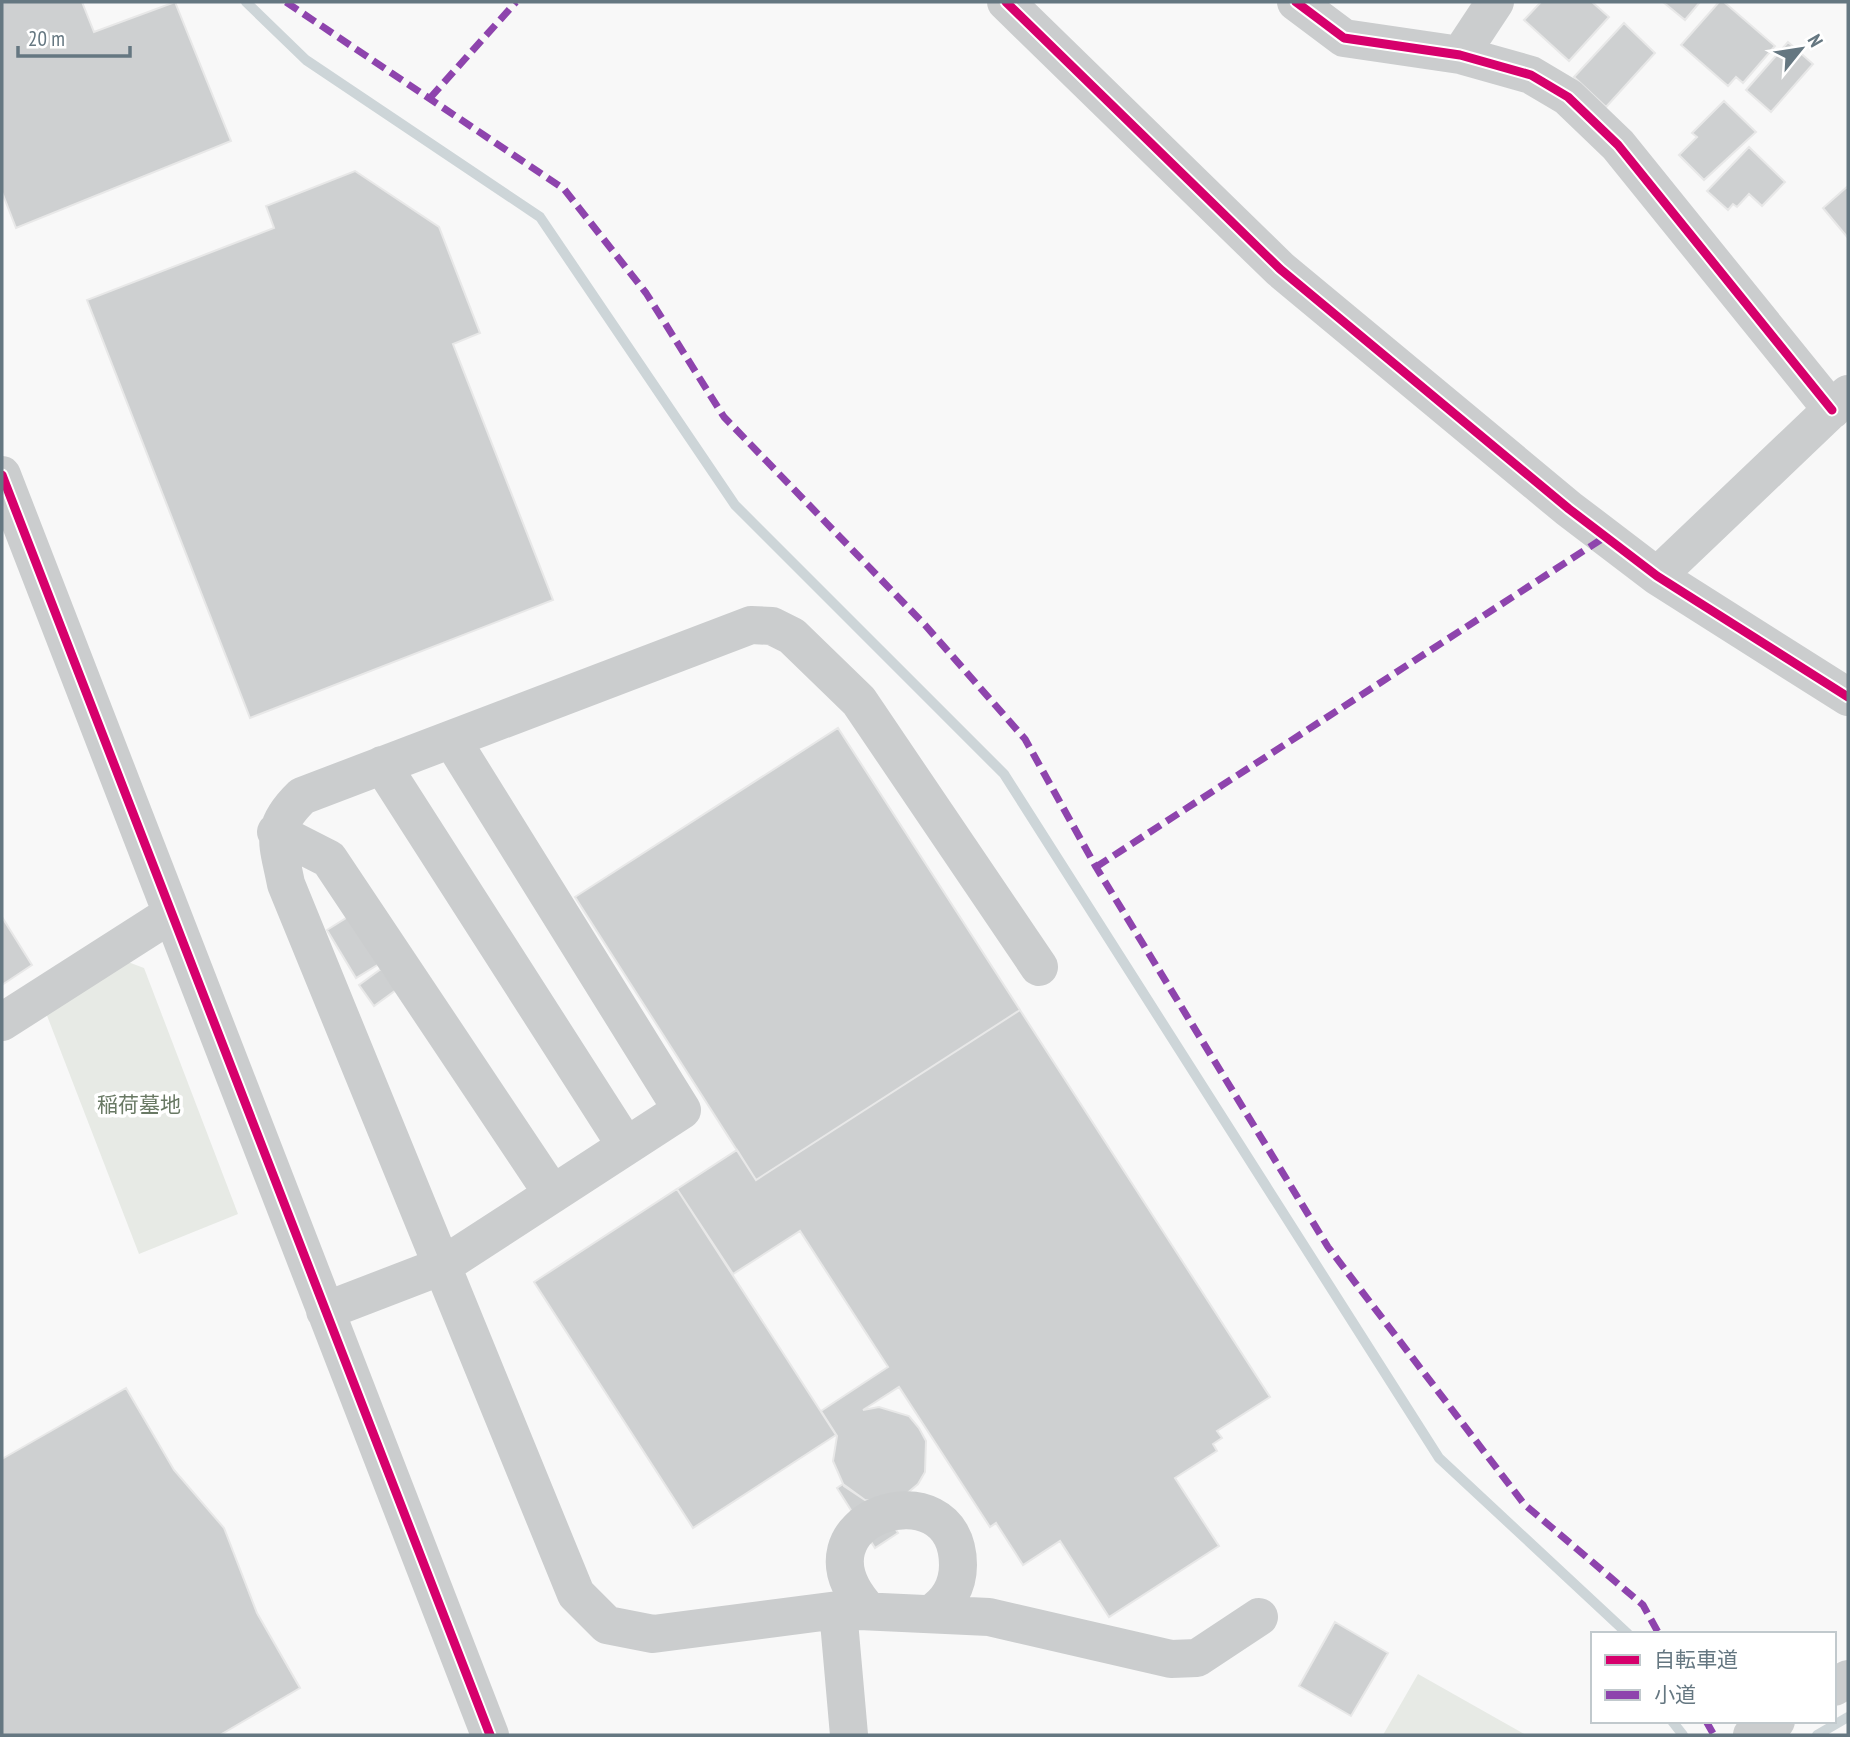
<svg xmlns="http://www.w3.org/2000/svg" width="1850" height="1737" viewBox="0 0 1850 1737" font-family="'PT Sans Narrow','Noto Sans JP',sans-serif">
	<style>
		.green { fill: #e7eae5 }
		.lines { fill: none; stroke-linecap: round; stroke-linejoin: round }
		.stream { stroke: #cdd5d8; stroke-width: 10 }
		.building { fill: #ced0d1; stroke: #e8e8e8; stroke-width: 2 }
		.minor { stroke: #cbcdce; stroke-width: 38 }
		.quiet { stroke: #8e44ad; stroke-width: 7; stroke-dasharray: 14 7; stroke-linecap: butt }
		.cycleway-casing { stroke: #fff; stroke-width: 13 }
		.cycleway { stroke: #d6006c; stroke-width: 9 }
		.labels { text-anchor: middle; stroke-width: 7; stroke-linejoin: round; paint-order: stroke }
		.park-label { font-size: 21px; fill: #697964; stroke: #fff }
	</style>
	<rect width="100%" height="100%" fill="#f8f8f8"/>
	<path class="green" d="M 128,962 L 144,968 L 238,1214 L 139,1254 L 46,1013 Z
		M 1418,1674 L 1526,1735 L 1383,1735 Z"/>
	<g class="lines">
		<path class="stream" d="M 246,2 L 306,60 L 540,217 L 735,505 L 1004,774 L 1439,1458 L 1628,1634
			M 1672,1721 L 1683,1735
			M 1817,1735 L 1848,1717"/>
	</g>
	<path class="building" d="M 2,2 L 82,2 L 94,32 L 175,2 L 231,141 L 16,228 L 2,192 Z
		M 1541,2 L 1592,2 L 1609,17 L 1569,61 L 1524,20 Z
		M 1663,2 L 1700,2 L 1685,20 Z
		M 1719,2 L 1724,2 L 1775,46 L 1743,83 L 1736,77 L 1728,86 L 1681,45 Z
		M 1624,23 L 1655,53 L 1606,107 L 1574,77 Z
		M 1788,42 L 1813,64 L 1771,112 L 1746,90 Z
		M 1724,101 L 1756,132 L 1704,180 L 1679,155 L 1697,137 L 1692,133 Z
		M 1749,147 L 1785,182 L 1762,206 L 1749,194 L 1737,207 L 1733,204 L 1728,210 L 1707,191 Z
		M 355,171 L 439,227 L 480,333 L 453,344 L 553,600 L 250,718 L 87,300 L 274,228 L 266,206 Z
		M 1848,186 L 1848,238 L 1823,208 Z
		M 838,728 L 1020,1010 L 756,1180 L 575,897 Z
		M 351,915 L 379,964 L 356,978 L 327,930 Z
		M 2,917 L 32,965 L 2,985 Z
		M 381,969 L 396,990 L 374,1006 L 359,985 Z
		M 1020,1010 L 1270,1397 L 1217,1431 L 1222,1438 L 1213,1444 L 1217,1451 L 1175,1478 L 1219,1546 L 1109,1617 L 1060,1541 L 1023,1565 L 996,1523 L 990,1527 L 899,1387 L 863,1410 L 879,1407 L 909,1416 L 919,1428 L 926,1441 L 925,1472 L 918,1484 L 905,1495 L 879,1502 L 865,1500 L 844,1486 L 833,1461 L 837,1436 L 821,1411 L 888,1367 L 800,1231 L 733,1274 L 677,1189 L 737,1150 L 756,1180 Z
		M 677,1189 L 836,1435 L 693,1528 L 534,1282 Z
		M 126,1388 L 174,1470 L 224,1528 L 257,1613 L 300,1688 L 220,1735 L 2,1735 L 2,1459 Z
		M 843,1484 L 865,1500 L 879,1502 L 898,1533 L 875,1548 L 837,1488 Z
		M 1335,1622 L 1388,1653 L 1351,1716 L 1299,1686 Z"/>
	<g class="lines">
		<path class="minor" d="M 1006,2 L 1280,269 L 1569,509 L 1657,576 L 1848,697
			M 1296,2 L 1344,38 L 1460,55 L 1531,75 L 1568,97 L 1618,145 L 1832,410
			M 1460,55 L 1495,2
			M 2,475 L 490,1735
			M 1657,576 L 1848,394
			M 382,765 L 626,1146
			M 276,832 L 329,859 L 552,1193
			M 1039,967 L 859,701 L 792,636 L 772,626 L 751,625 L 302,796 C 268,829 278,842 286,884 L 576,1594 L 607,1625 L 653,1634 L 838,1610 L 989,1617 L 1171,1659 L 1197,1658 L 1259,1617
			M 2,1022 L 171,914
			M 325,1311 L 442,1266 L 682,1110 L 452,740
			M 838,1610 L 849,1735
			M 869,1611 C 782,1518 958,1463 958,1565 C 958,1586 948,1603 930,1614
			M 1834,1687 L 1848,1679
			M 1752,1735 L 1776,1721"/>
		<path class="quiet" d="M 286,2 L 564,189 L 646,293 L 724,417 L 925,625 L 1025,739 L 1096,867 L 1328,1247 L 1524,1504 L 1643,1605 L 1659,1634
			M 430,98 L 516,2
			M 1096,867 L 1605,537
			M 1706,1721 L 1714,1735"/>
		<g class="cycleway-casing">
			<path id="cycleway" d="M 1006,2 L 1280,269 L 1569,509 L 1657,576 L 1848,697
				M 1296,2 L 1344,38 L 1460,55 L 1531,75 L 1568,97 L 1618,145 L 1832,410
				M 2,475 L 490,1735"/>
		</g>
		<use href="#cycleway" class="cycleway"/>
	</g>
	<g class="labels">
		<g class="park-label">
			<text x="139" y="1112">稲荷墓地</text>
		</g>
	</g>
	<rect width="1850" height="1737" fill="none" stroke="#657781" stroke-width="7"/>
	<rect x="1591" y="1632" width="245" height="91" fill="#ffffff" stroke="#c1c9cd" stroke-width="2"/>
	<rect x="1605" y="1655" width="35" height="10" fill="#d6006c" stroke="#c1c9cd" stroke-width="2"/>
	<text x="1654" y="1667" font-size="21" fill="#657781">自転車道</text>
	<rect x="1605" y="1690" width="35" height="10" fill="#8e44ad" stroke="#c1c9cd" stroke-width="2"/>
	<text x="1654" y="1702" font-size="21" fill="#657781">小道</text>
	<g transform="translate(1801 49) rotate(60)" stroke="#ffffff" stroke-width="5" paint-order="stroke">
	<path d="M0-5L12 26L0 18L-12 26Z" fill="#657781"/>
	<text y="-10" font-size="19" font-weight="bold" text-anchor="middle" fill="#657781">N</text>
	</g>
	<path d="M18 46v10h112v-10" fill="none" stroke="#657781" stroke-width="3.5"/>
	<text x="28" y="46" font-size="21" fill="#657781" stroke="#ffffff" stroke-width="5" paint-order="stroke">20 m</text>
</svg>
